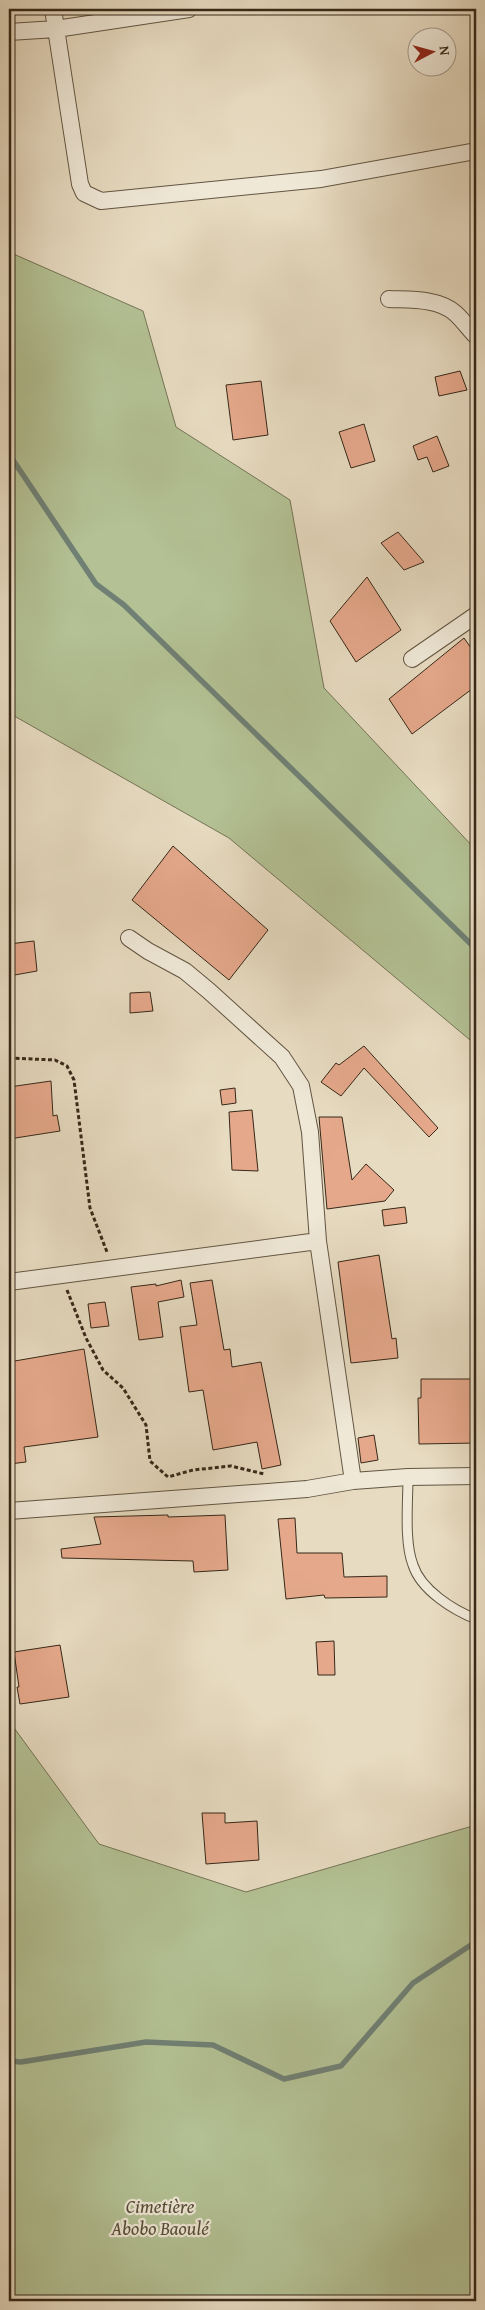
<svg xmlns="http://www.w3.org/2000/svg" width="485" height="2310" viewBox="0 0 485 2310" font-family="'Gentium Book Plus',serif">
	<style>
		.green { fill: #b3c194; stroke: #747456 }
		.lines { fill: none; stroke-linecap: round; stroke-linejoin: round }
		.stream { stroke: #708074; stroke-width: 5.5 }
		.building { fill: #e5a88b; stroke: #362818 }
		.service-casing { stroke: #625542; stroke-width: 11 }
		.minor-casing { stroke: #625542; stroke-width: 18 }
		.path { stroke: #362818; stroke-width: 3; stroke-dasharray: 4 2.5; stroke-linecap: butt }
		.service { stroke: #efe8d7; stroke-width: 9 }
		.minor { stroke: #efe8d7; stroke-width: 16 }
		.labels { text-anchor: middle; stroke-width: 4.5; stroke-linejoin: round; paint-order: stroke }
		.park-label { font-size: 19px; font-style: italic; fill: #554e37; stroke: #efe8d7 }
	</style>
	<rect width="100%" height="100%" fill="#e7dbc1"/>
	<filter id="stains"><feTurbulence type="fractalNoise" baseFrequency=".004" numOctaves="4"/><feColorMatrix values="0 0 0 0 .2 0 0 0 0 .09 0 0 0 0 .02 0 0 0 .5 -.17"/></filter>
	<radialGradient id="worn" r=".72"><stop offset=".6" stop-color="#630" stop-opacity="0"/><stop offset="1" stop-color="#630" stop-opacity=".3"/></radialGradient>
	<path class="green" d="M 9,252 L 143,311 L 176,427 L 290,500 L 324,688 L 476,850 L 476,1045 L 229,838 L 9,713 Z
		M 9,1721 L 99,1844 L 246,1892 L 476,1825 L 476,2301 L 9,2301 Z"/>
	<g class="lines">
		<path class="stream" d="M 9,454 L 96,584 L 124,605 L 476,949
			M 9,2061 L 21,2062 L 146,2042 L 213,2045 L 284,2079 L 341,2066 L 413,1983 L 471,1945 L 476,1945"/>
	</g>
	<path class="building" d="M 460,371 L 467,390 L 439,396 L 435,377 Z
		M 261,381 L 268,435 L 233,440 L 226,385 Z
		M 364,424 L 375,461 L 351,468 L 339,432 Z
		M 437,436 L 449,466 L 433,472 L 427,457 L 418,460 L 413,446 Z
		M 398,532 L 424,562 L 404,570 L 381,543 Z
		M 367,577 L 401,630 L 356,662 L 330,621 Z
		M 464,638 L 476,655 L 476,686 L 412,734 L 389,699 Z
		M 173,846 L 268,930 L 229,980 L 132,900 Z
		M 34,941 L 37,971 L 9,976 L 9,944 Z
		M 150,992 L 153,1011 L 130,1013 L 130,993 Z
		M 364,1046 L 438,1128 L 429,1137 L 364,1068 L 341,1096 L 321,1082 L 336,1063 L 339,1065 Z
		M 51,1081 L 53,1116 L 57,1115 L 60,1131 L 9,1139 L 9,1087 Z
		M 235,1088 L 236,1103 L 222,1105 L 220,1090 Z
		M 252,1110 L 258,1171 L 232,1170 L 229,1112 Z
		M 319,1117 L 342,1117 L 352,1180 L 366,1164 L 394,1190 L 385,1201 L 327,1209 Z
		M 405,1207 L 407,1223 L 384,1226 L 382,1210 Z
		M 379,1255 L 392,1339 L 396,1338 L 398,1358 L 351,1363 L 338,1262 Z
		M 181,1280 L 184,1297 L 158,1302 L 163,1337 L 139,1340 L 131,1287 L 156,1284 L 156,1286 Z
		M 212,1280 L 224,1350 L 230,1349 L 232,1367 L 261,1362 L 281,1465 L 262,1469 L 257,1442 L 213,1450 L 203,1390 L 189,1392 L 180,1327 L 197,1325 L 190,1283 Z
		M 105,1302 L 109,1326 L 91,1328 L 88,1304 Z
		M 84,1349 L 98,1437 L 24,1447 L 26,1462 L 9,1464 L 9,1362 Z
		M 421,1379 L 476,1379 L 476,1443 L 419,1444 L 418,1398 L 421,1398 Z
		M 374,1435 L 378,1460 L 361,1463 L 358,1438 Z
		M 168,1515 L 168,1517 L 225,1515 L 228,1570 L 194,1572 L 193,1561 L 62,1558 L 61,1549 L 101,1544 L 94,1517 Z
		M 295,1518 L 297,1553 L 342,1553 L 344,1577 L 387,1576 L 387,1597 L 325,1598 L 324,1595 L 286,1599 L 278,1519 Z
		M 334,1641 L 335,1675 L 318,1675 L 316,1642 Z
		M 60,1645 L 69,1697 L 20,1704 L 17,1687 L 19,1687 L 14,1652 Z
		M 202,1813 L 225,1813 L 225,1823 L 257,1821 L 259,1860 L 206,1864 Z"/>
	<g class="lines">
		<g class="service-casing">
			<path id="service" d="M 408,1477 C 408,1502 404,1542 413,1565 C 421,1590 453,1610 476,1619"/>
		</g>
		<g class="minor-casing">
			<path id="minor" d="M 53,9 L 80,184 L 84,193 L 101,201 L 321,179 L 476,151
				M 9,32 L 56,29 L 189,9
				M 389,299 C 410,300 438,298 455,313 C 463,320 469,329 476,336
				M 412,659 L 476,615
				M 9,1282 L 318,1241
				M 353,1481 L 408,1477 L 476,1476
				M 9,1511 L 307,1489 L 353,1481 L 318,1241 L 310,1132 L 301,1086 L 282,1057 L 209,991 L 185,971 L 148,951 L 129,938"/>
		</g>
		<path class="path" d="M 9,1058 L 55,1060 L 67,1066 L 74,1080 L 90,1208 L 107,1252
			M 67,1290 L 86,1338 L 103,1370 L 123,1388 L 146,1425 L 150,1461 L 168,1477 L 193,1470 L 231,1466 L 264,1474"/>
		<use href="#service" class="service"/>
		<use href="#minor" class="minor"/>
	</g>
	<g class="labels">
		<g class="park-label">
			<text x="160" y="2213">Cimetière<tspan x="160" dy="22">Abobo Baoulé</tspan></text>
		</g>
	</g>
	<rect width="485" height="2310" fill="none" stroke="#e7dbc1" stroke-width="30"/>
	<rect x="10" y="10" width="465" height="2290" fill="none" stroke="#362818" stroke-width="2.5"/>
	<rect x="15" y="15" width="455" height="2280" fill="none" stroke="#362818"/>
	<g transform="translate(432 52) rotate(84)"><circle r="24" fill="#efe8d7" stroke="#a59b8b"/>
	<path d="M0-4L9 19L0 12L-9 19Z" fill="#8f2418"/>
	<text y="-8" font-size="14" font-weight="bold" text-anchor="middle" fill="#362818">N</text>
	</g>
	<rect width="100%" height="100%" filter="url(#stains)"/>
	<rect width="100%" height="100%" fill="url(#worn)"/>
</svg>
